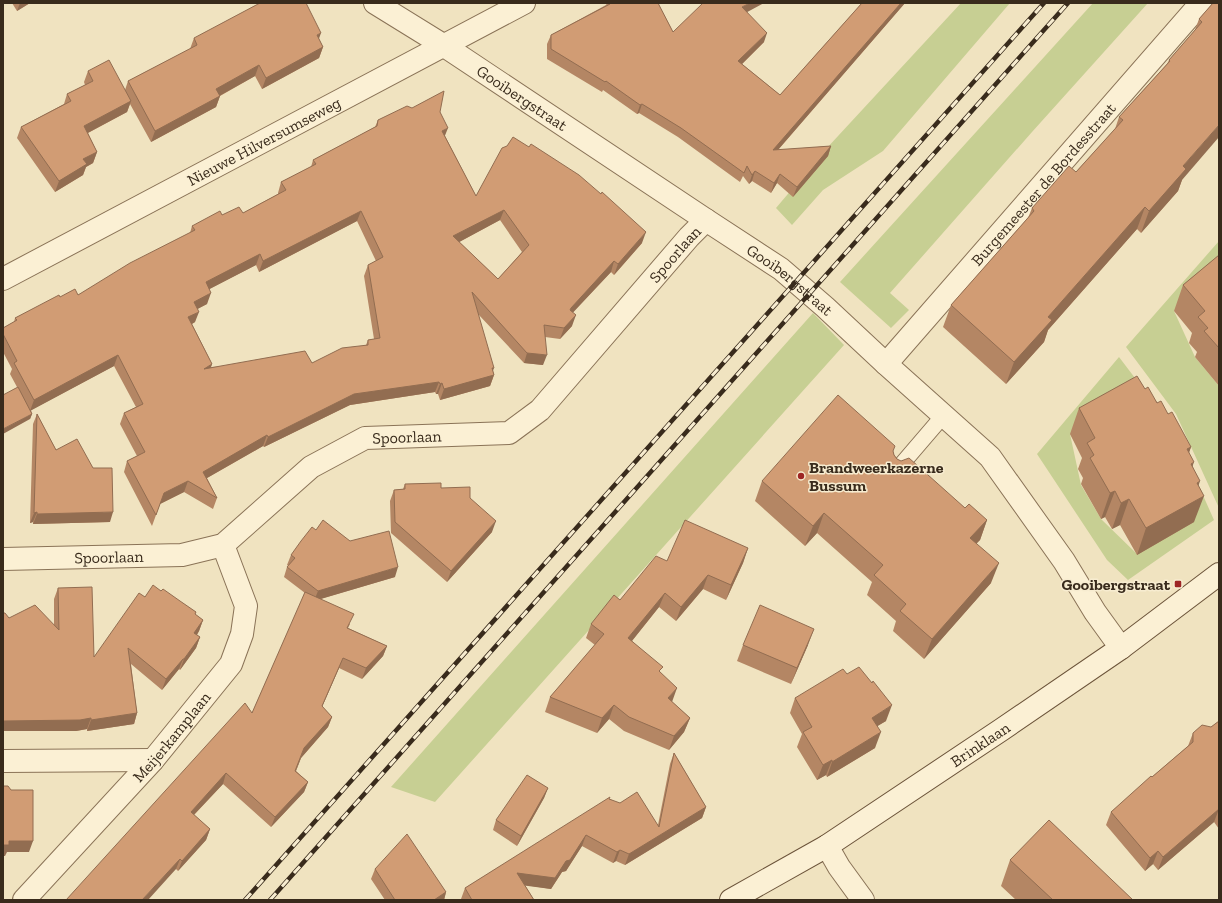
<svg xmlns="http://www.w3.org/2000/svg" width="1222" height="903" viewBox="0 0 1222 903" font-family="'Zilla Slab',serif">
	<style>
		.green { fill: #c7cf93; fill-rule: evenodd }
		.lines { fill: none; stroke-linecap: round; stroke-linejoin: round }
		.service-casing { stroke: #8a7357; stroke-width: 17 }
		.minor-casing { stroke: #8a7357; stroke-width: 24 }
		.tertiary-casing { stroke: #8a7357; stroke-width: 24 }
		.secondary-casing { stroke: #6c543a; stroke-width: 24 }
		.service { stroke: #fbf0d4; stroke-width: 15 }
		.minor { stroke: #fbf0d4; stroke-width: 22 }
		.tertiary { stroke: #fbf0d4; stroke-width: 22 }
		.secondary { stroke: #fbf0d4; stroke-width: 22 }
		.rail-casing { stroke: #392b1c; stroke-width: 4.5 }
		.rail { stroke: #f7ecd0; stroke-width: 3; stroke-dasharray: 9; stroke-linecap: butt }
		.wall { fill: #b48664; fill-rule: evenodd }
		.shaded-wall { fill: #926d51 }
		.building { fill: #d19c74; stroke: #926d51; fill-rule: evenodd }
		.poi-dot { fill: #9d2524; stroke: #f7ecd0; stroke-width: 1.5 }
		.labels { text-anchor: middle; stroke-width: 3; stroke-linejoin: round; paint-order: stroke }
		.street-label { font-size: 16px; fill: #392b1c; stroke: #f7ecd0 }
		.poi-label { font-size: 16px; font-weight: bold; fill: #392b1c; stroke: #f7ecd0; text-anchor: start }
	</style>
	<rect width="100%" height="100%" fill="#f0e3c0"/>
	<path class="green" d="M 961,3 L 1010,3 L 883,151 L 823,190 L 792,225 L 776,208 L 826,149 Z
		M 1093,3 L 1148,3 L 1032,132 L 890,293 L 909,310 L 891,328 L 840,282 Z
		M 1219,241 L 1219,273 L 1174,311 L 1195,357 L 1219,386 L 1219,508 L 1176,414 L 1126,347 Z
		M 813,313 L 844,345 L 435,802 L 391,787 Z
		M 1119,357 L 1173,428 L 1214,520 L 1128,580 L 1107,560 L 1037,454 ZM 1070,434 L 1137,554 L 1101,519 L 1081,485 Z"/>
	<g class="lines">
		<g class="service-casing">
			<path id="service" d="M 895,472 L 943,416"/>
		</g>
		<g class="minor-casing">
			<g id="minor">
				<path d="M 375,3 L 443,45"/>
				<path id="s1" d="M 886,364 L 1201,3"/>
				<path id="s2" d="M 3,559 L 182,555 L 223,545 L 311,467 L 365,438 L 509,433 L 540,410 L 689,237 L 706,220"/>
				<path d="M 3,761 L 153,760"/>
				<path d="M 827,846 L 839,867 L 863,900"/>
				<path id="s3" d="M 24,900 L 153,760 L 231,664 L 242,634 L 246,606 L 223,545"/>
			</g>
		</g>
		<g class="tertiary-casing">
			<g id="tertiary">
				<path id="s4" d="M 443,45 L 706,220 L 781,269 L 825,307 L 886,364 L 990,457 L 1064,561 L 1095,612 L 1121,648"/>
				<path id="s5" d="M 3,279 L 524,3"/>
			</g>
		</g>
		<g class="secondary-casing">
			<g id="secondary">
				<path id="s6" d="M 731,900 L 827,846 L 1001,730 L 1121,648 L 1219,574"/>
			</g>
		</g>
		<use href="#service" class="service"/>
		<use href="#minor" class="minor"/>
		<use href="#tertiary" class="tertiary"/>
		<use href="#secondary" class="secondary"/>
		<g class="rail-casing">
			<path id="rail" d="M 245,900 L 1044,3
				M 270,900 L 1068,3"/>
		</g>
		<use href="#rail" class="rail"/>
	</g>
	<path class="wall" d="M 12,3 L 30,3 L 17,11 Z
		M 607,3 L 658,3 L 673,32 L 747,12 L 764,42 L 742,64 L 780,95 L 862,3 L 905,3 L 778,150 L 831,146 L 828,156 L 793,197 L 777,183 L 771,193 L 752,181 L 749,184 L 743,176 L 740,182 L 678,137 L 639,113 L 637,114 L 603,90 L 602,92 L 547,59 L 547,44 L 551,35 L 606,5 Z
		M 1213,3 L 1182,180 L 1178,191 L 1141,233 L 1137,229 L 1048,330 L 1044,342 L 1006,384 L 943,327 L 951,305 L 1028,218 L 1032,208 L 1076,172 L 1115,129 L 1119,117 L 1167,64 L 1169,60 L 1195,30 L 1199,19 Z
		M 194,38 L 319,39 L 323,47 L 319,58 L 262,89 L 255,76 L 220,96 L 216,107 L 151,142 L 130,104 L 127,112 L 88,133 L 97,152 L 93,163 L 86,167 L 83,175 L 55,192 L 17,138 L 21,127 L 64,104 L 67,94 L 85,85 L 84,82 L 88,71 L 125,90 L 128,81 L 190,49 Z
		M 412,108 L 440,112 L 445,136 L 476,196 L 642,243 L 614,275 L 611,272 L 573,312 L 572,326 L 560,339 L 545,337 L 543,365 L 524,363 L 478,314 L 494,375 L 490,386 L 440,400 L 438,394 L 436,394 L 435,392 L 350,405 L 264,447 L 263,446 L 207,478 L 217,498 L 213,509 L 184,492 L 160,504 L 152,526 L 124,472 L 127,461 L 137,456 L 120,424 L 124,413 L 136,407 L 114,366 L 31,410 L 32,414 L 30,419 L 17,387 L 10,374 L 12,369 L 3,352 L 3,328 L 14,322 L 15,318 L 60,297 L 78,295 L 190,233 L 192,226 L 222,215 L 243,213 L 278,194 L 278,193 L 281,182 L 311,167 L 313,160 L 375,127 L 378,120 ZM 500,220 L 522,252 L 498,279 L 459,242 ZM 357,221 L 376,261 L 368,265 L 364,276 L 374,339 L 368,340 L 366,345 L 312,363 L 211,367 L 212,364 L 192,324 L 195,322 L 197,309 L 207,304 L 209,289 L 256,265 L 259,272 Z
		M 1219,255 L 1219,386 L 1195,357 L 1197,352 L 1189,343 L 1192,333 L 1174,311 L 1183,285 Z
		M 1145,389 L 1168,414 L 1191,447 L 1189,452 L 1193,467 L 1198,486 L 1194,522 L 1137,555 L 1120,525 L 1112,529 L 1105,517 L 1101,519 L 1081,484 L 1083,478 L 1078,469 L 1082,458 L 1070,434 L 1079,408 Z
		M 37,414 L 56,450 L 110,522 L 33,524 L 33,522 L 30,523 L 33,424 Z
		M 893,451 L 894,455 L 897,459 L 965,508 L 987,520 L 980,540 L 976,543 L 991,583 L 924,659 L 893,631 L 896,621 L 867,595 L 872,582 L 817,533 L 805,546 L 755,501 L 762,481 Z
		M 405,484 L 441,488 L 470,498 L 492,532 L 447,582 L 391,533 L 390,501 L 394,490 L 403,489 Z
		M 316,530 L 395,577 L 320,599 L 350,624 L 348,628 L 387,646 L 383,656 L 362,679 L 339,668 L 322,707 L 332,717 L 328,727 L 301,758 L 296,771 L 308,782 L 304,792 L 271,827 L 223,784 L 194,815 L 210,829 L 206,840 L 178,871 L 176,869 L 66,900 L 252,713 L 305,593 L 284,577 L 287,567 L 289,566 L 287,565 L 291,555 Z
		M 748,548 L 743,563 L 726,600 L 703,589 L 676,621 L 659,607 L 632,641 L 661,673 L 672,702 L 690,718 L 684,732 L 669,750 L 624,731 L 609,719 L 597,733 L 545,712 L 550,697 L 595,645 L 586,638 L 591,624 L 667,561 Z
		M 58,588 L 94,657 L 145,597 L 161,591 L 196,612 L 195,615 L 203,620 L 199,631 L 197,635 L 200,637 L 196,648 L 180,670 L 179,669 L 162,690 L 131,664 L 137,713 L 134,724 L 87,731 L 87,729 L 76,731 L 3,731 L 3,613 L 9,618 L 54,625 L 54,599 Z
		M 743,645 L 808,645 L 791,684 L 737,661 Z
		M 847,674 L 886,721 L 877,726 L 875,748 L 827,777 L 826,775 L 817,780 L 797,747 L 802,734 L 790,713 L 795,698 Z
		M 1219,721 L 1219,829 L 1214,822 L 1158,870 L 1153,864 L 1145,871 L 1106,825 L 1111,812 L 1188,746 L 1193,733 L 1211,727 Z
		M 674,753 L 706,807 L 702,818 L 625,865 L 616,861 L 613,863 L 582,846 L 566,871 L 562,872 L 551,889 L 525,885 L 534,900 L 461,900 L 461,899 L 465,888 L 610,799 L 658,825 L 670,764 Z
		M 548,788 L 544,798 L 517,846 L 493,830 L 496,820 Z
		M 1010,860 L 1133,900 L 1016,900 L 1001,886 Z
		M 375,869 L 446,892 L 444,900 L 385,900 L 371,879 Z"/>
	<path class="shaded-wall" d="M 20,3 L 30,3 L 17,11 Z
		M 750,3 L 764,3 L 738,17 L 742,7 Z
		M 901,3 L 905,3 L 770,159 L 773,150 Z
		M 321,33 L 317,44 L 317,35 Z
		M 767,33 L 764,42 L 735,71 L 738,61 Z
		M 323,47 L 319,58 L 262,89 L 266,78 Z
		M 259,65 L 255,76 L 212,100 L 216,89 Z
		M 220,96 L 216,107 L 151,142 L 155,131 Z
		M 131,101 L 127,112 L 80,137 L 84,126 Z
		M 642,104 L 639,113 L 637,114 L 640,105 Z
		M 1219,125 L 1219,137 L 1182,180 L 1178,191 L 1141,233 L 1149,211 L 1183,166 Z
		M 448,128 L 444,138 L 442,131 Z
		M 831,146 L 828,156 L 793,197 L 797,187 Z
		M 97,152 L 93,163 L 86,167 L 83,175 L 55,192 L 59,181 L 83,159 Z
		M 755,171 L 752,181 L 749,184 L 752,175 Z
		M 780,174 L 777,183 L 771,193 L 774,183 Z
		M 1145,207 L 1137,229 L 1048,330 L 1044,342 L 1006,384 L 1014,362 L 1048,317 Z
		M 504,210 L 500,220 L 450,247 L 453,236 Z
		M 361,211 L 357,221 L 259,272 L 263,261 Z
		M 646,232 L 642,243 L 614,275 L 618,264 Z
		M 260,254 L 256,265 L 202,293 L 206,282 Z
		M 614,261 L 611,272 L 566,320 L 571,308 Z
		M 211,293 L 207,304 L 190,313 L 194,302 Z
		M 199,312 L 195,322 L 185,328 L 188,317 Z
		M 576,315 L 572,326 L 560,339 L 564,328 Z
		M 527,353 L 547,355 L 543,365 L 524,363 Z
		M 118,355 L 114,366 L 30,411 L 34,400 Z
		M 212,364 L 208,375 L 204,369 Z
		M 492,368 L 494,368 L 491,376 L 494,375 L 490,386 L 440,400 L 444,389 Z
		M 439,382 L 435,392 L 350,405 L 264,447 L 268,437 L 354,394 Z
		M 442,383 L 438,394 L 436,394 L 440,384 Z
		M 32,414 L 30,419 L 3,434 L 3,429 Z
		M 267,435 L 263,446 L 200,482 L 203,472 Z
		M 1191,447 L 1182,473 L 1187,449 Z
		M 1194,462 L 1185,488 L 1191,464 Z
		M 188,481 L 184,492 L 160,504 L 152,526 L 164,493 Z
		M 1200,481 L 1193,502 L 1204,496 L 1194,522 L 1137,555 L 1146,528 L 1197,483 Z
		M 1115,491 L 1105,517 L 1101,519 L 1110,493 Z
		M 1129,499 L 1120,525 L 1112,529 L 1121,503 Z
		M 37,512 L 33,522 L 30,523 L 34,513 Z
		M 113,512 L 110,522 L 33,524 L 37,514 Z
		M 824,513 L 817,533 L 805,546 L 813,526 Z
		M 987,520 L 980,540 L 963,558 L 970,538 Z
		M 496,521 L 492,532 L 447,582 L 451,571 Z
		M 748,548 L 743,563 L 726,600 L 731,585 Z
		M 999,563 L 991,583 L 924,659 L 932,639 Z
		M 398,567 L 395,577 L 314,601 L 318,591 Z
		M 708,575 L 703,589 L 676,621 L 681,607 Z
		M 665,593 L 659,607 L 623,652 L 628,638 Z
		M 203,620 L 199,631 L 191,644 L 194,633 Z
		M 814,629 L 808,645 L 791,684 L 797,668 Z
		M 200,637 L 196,648 L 180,670 L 184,659 Z
		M 387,646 L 383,656 L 362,679 L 366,668 Z
		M 343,658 L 339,668 L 318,716 L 322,706 Z
		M 183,659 L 179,669 L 162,690 L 166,679 Z
		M 677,688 L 672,702 L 668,698 Z
		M 614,705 L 609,719 L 597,733 L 602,718 Z
		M 892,705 L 886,721 L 866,733 L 872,718 Z
		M 137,713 L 134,724 L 87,731 L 91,720 Z
		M 332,717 L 328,727 L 301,758 L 292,781 L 304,748 Z
		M 91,718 L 87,729 L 76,731 L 3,731 L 3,721 Z
		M 690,718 L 684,732 L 669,750 L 674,736 Z
		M 881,732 L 875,748 L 827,777 L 832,762 Z
		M 832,760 L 826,775 L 817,780 L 823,765 Z
		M 226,773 L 223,784 L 187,822 L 191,812 Z
		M 308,782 L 304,792 L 271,827 L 275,817 Z
		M 548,788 L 544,798 L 517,846 L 521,836 Z
		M 706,807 L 702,818 L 625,865 L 629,854 Z
		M 1219,809 L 1214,822 L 1158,870 L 1163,857 Z
		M 210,829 L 206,840 L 178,871 L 182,861 Z
		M 586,835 L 582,846 L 566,871 L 562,872 L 551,889 L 513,884 L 517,873 L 566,861 Z
		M 9,841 L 33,841 L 29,852 L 7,852 L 5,856 L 3,856 L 3,845 Z
		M 620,850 L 616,861 L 613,863 L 617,852 Z
		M 1158,851 L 1153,864 L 1145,871 L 1150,858 Z
		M 180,859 L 176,869 L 148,900 L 142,900 Z
		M 446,892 L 444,900 L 434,900 Z"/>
	<path class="building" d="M 260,3 L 306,3 L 321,33 L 317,35 L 323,47 L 266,78 L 259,65 L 216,89 L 220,96 L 155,131 L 128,81 L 197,45 L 194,38 Z
		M 609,3 L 658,3 L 673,32 L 703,3 L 750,3 L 742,7 L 767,33 L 738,61 L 780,95 L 862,3 L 901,3 L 773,150 L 831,146 L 797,187 L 780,174 L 774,183 L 755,171 L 752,175 L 747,166 L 744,173 L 681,128 L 642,104 L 640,105 L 606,81 L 605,82 L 551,49 L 551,35 L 610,4 Z
		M 1213,3 L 1219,3 L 1219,125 L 1183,166 L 1186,169 L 1149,211 L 1145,207 L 1048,317 L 1052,320 L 1014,362 L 951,305 L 1034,211 L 1032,208 L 1069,166 L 1076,172 L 1123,120 L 1119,117 L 1170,61 L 1169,60 L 1202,22 L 1199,19 Z
		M 109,60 L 131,101 L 84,126 L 97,152 L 83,159 L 87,164 L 59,181 L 21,127 L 71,101 L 67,94 L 93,81 L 88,71 Z
		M 444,91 L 440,112 L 448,128 L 442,131 L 476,196 L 502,148 L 507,146 L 513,137 L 529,147 L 531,144 L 579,175 L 601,194 L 602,192 L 646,232 L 618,264 L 614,261 L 571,308 L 570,310 L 576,315 L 564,328 L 544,325 L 547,355 L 527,353 L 472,292 L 494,368 L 492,368 L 494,375 L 444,389 L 442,383 L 440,384 L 439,382 L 354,394 L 268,437 L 267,435 L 203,472 L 217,498 L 188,481 L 164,493 L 156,515 L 127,461 L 145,452 L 124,413 L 143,404 L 118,355 L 34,400 L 14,363 L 17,361 L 3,334 L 3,328 L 17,320 L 15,318 L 59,295 L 60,297 L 75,289 L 78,295 L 130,263 L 195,230 L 192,226 L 220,211 L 222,215 L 239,207 L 243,213 L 286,190 L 281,182 L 316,164 L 313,160 L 377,126 L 378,120 L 407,106 L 412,108 ZM 504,210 L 529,245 L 498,279 L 453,236 ZM 361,211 L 383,257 L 368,265 L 380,338 L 368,340 L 368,345 L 342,348 L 312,363 L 305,351 L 204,369 L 212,364 L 188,317 L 199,312 L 194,302 L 211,293 L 206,282 L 260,254 L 263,261 Z
		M 1219,255 L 1219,348 L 1204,331 L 1208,328 L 1198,317 L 1205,311 L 1183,285 Z
		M 1137,376 L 1145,389 L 1148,387 L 1157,403 L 1161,401 L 1168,414 L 1172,412 L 1191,447 L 1187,449 L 1194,462 L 1191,464 L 1200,481 L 1197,483 L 1204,496 L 1146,528 L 1129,499 L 1121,503 L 1115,491 L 1110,493 L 1090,458 L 1094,455 L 1087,443 L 1095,438 L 1079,408 Z
		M 18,387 L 32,414 L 3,429 L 3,395 Z
		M 838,395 L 895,446 L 893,451 L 894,455 L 897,459 L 901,461 L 909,458 L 965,508 L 969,504 L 987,520 L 970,538 L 999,563 L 932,639 L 900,611 L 906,604 L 874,575 L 883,565 L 824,513 L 813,526 L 762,481 Z
		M 37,414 L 56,450 L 77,439 L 93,468 L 112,468 L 113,512 L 37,514 L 37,512 L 34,513 Z
		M 441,483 L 441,488 L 470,487 L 470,498 L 496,521 L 451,571 L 395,522 L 394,490 L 405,489 L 405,484 Z
		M 323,520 L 350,541 L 389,531 L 398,567 L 318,591 L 287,567 L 295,558 L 291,555 L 301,541 L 312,527 L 316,530 Z
		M 685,520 L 748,548 L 731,585 L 708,575 L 681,607 L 665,593 L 628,638 L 663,667 L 659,671 L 677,688 L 668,698 L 690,718 L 674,736 L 629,717 L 614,705 L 602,718 L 550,697 L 604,634 L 591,624 L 614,595 L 620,600 L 656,556 L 667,561 Z
		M 153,585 L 161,591 L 163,589 L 180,601 L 196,612 L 195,614 L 203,620 L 194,633 L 200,637 L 184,659 L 183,659 L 166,679 L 128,648 L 137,713 L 91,720 L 91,718 L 80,720 L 3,721 L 3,613 L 5,613 L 9,618 L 35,605 L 59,630 L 58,588 L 92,587 L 94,657 L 139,593 L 145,597 Z
		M 305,592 L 354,614 L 347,628 L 387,646 L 366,668 L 343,658 L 322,706 L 332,717 L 304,748 L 295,771 L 308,782 L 275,817 L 226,773 L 191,812 L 210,829 L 182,861 L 180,859 L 142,900 L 66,900 L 245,703 L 252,713 Z
		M 760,605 L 814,629 L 797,668 L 743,645 Z
		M 859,667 L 872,683 L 873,681 L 892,705 L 872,718 L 881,732 L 832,762 L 832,760 L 823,765 L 803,732 L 812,727 L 795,698 L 843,669 L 847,674 Z
		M 1219,721 L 1219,809 L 1163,857 L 1158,851 L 1150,858 L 1111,812 L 1151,776 L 1152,777 L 1193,742 L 1193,733 L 1202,725 L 1211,727 Z
		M 674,753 L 706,807 L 629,854 L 620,850 L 617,852 L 586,835 L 570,860 L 566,861 L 555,878 L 517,873 L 534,900 L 472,900 L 465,888 L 610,797 L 609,799 L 620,803 L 637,792 L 659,827 Z
		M 527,775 L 548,788 L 521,836 L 496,820 Z
		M 3,786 L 8,786 L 11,790 L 33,790 L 33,841 L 9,841 L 9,845 L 3,845 Z
		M 1049,820 L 1133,900 L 1053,900 L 1010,860 Z
		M 407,834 L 446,892 L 434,900 L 395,900 L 375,869 Z"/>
	<g class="poi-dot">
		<circle cx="801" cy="476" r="4"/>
		<rect x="1174" y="580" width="8" height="8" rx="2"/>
	</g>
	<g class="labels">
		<g class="street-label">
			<text dy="6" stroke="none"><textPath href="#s4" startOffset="95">Gooibergstraat</textPath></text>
			<text dy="6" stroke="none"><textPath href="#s5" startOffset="295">Nieuwe Hilversumseweg</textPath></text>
			<text dy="6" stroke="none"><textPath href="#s1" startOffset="239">Burgemeester de Bordesstraat</textPath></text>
			<text dy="6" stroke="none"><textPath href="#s2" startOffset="789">Spoorlaan</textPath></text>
			<text dy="6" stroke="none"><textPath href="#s4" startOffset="419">Gooibergstraat</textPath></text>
			<text dy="6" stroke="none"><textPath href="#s2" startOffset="442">Spoorlaan</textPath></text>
			<text dy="6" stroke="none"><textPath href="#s2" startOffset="106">Spoorlaan</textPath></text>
			<text dy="6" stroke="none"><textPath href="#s3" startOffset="220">Meijerkamplaan</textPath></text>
			<text dy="6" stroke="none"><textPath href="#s6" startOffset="294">Brinklaan</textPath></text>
		</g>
		<g class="poi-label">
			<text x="809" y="473">Brandweerkazerne<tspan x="809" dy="18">Bussum</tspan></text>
			<text x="1170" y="590" text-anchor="end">Gooibergstraat</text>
		</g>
	</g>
	<rect width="1222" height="903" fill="none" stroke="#392b1c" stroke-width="8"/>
</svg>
